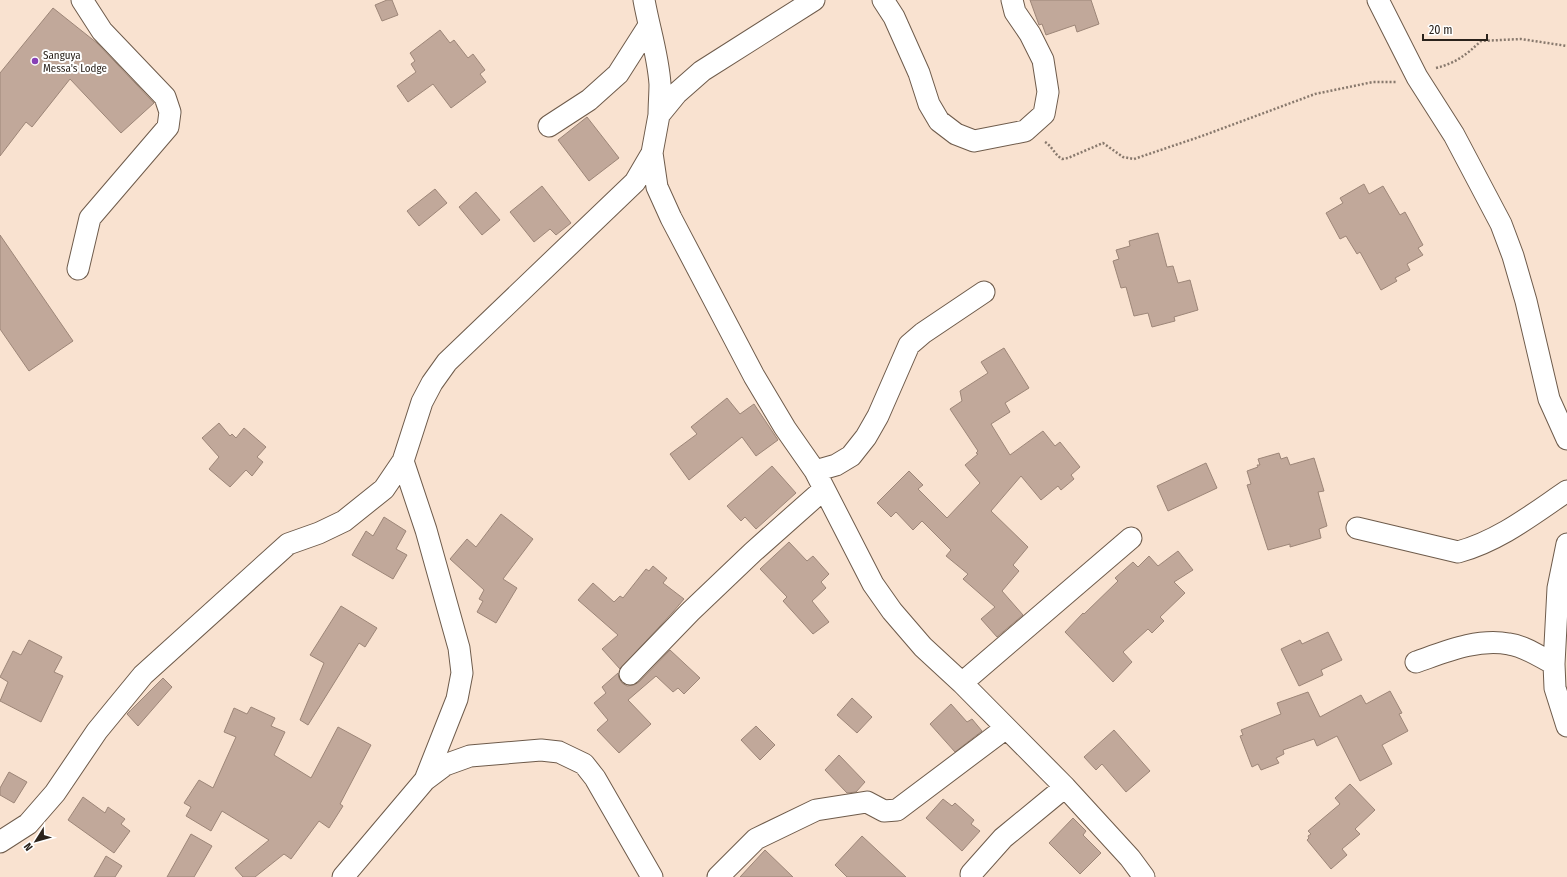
<svg xmlns="http://www.w3.org/2000/svg" width="1567" height="877" viewBox="0 0 1567 877" font-family="'Fira Sans Condensed',sans-serif">
	<style>
		.building { fill: #c1a89a; stroke: #9d8678 }
		.lines { fill: none; stroke-linecap: round; stroke-linejoin: round }
		.minor-casing { stroke: #6e5b4b; stroke-width: 23 }
		.path { stroke: #88796d; stroke-width: 2.5; stroke-dasharray: 2 2; stroke-linecap: butt }
		.minor { stroke: #fff; stroke-width: 21 }
		.poi-dot { fill: #8741b5; stroke: #fff; stroke-width: 1.5 }
		.labels { text-anchor: middle; stroke-width: 4; stroke-linejoin: round; paint-order: stroke }
		.poi-label { font-size: 11px; fill: #2a221b; stroke: #fff; text-anchor: start }
	</style>
	<rect width="100%" height="100%" fill="#f9e2d0"/>
	<path class="building" d="M 387,0 L 392,0 L 398,15 L 382,21 L 375,5 Z
		M 1030,0 L 1091,0 L 1099,24 L 1077,32 L 1075,25 L 1046,35 L 1042,24 L 1039,25 Z
		M 53,8 L 97,43 L 154,103 L 121,133 L 70,79 L 32,127 L 26,122 L 0,156 L 0,73 Z
		M 440,30 L 450,43 L 454,40 L 468,58 L 473,54 L 485,70 L 480,74 L 486,82 L 451,108 L 433,84 L 408,102 L 397,86 L 416,72 L 411,64 L 415,61 L 410,53 Z
		M 587,117 L 619,158 L 589,181 L 558,140 Z
		M 1364,184 L 1369,194 L 1383,186 L 1400,215 L 1405,212 L 1423,245 L 1418,248 L 1423,255 L 1407,264 L 1410,270 L 1395,278 L 1397,281 L 1381,290 L 1360,252 L 1357,254 L 1346,236 L 1340,239 L 1326,213 L 1343,203 L 1340,198 Z
		M 542,186 L 571,223 L 556,235 L 550,229 L 534,242 L 510,212 Z
		M 435,189 L 447,203 L 419,226 L 407,211 Z
		M 476,192 L 500,220 L 482,235 L 459,207 Z
		M 1158,233 L 1167,267 L 1173,266 L 1178,283 L 1190,280 L 1198,310 L 1174,317 L 1175,321 L 1152,327 L 1148,313 L 1134,316 L 1126,287 L 1121,288 L 1113,261 L 1119,259 L 1116,250 L 1130,246 L 1129,241 Z
		M 0,235 L 73,341 L 29,371 L 0,329 Z
		M 1004,348 L 1029,388 L 1005,403 L 1010,412 L 991,424 L 1010,455 L 1043,431 L 1055,446 L 1060,442 L 1080,467 L 1071,475 L 1074,479 L 1061,490 L 1058,486 L 1041,500 L 1021,476 L 991,511 L 1028,547 L 1013,565 L 1019,571 L 1002,591 L 1023,615 L 997,637 L 981,619 L 995,607 L 963,579 L 968,574 L 946,556 L 951,550 L 922,521 L 913,530 L 896,512 L 891,517 L 877,503 L 909,471 L 923,485 L 918,489 L 947,518 L 980,483 L 965,465 L 978,454 L 976,453 L 978,451 L 950,409 L 962,401 L 960,391 L 988,373 L 981,362 Z
		M 727,398 L 740,414 L 754,404 L 778,440 L 756,456 L 742,437 L 689,480 L 670,454 L 697,434 L 691,427 Z
		M 219,423 L 230,436 L 232,434 L 236,438 L 244,428 L 266,447 L 257,457 L 263,462 L 252,476 L 246,470 L 230,487 L 209,469 L 219,457 L 202,438 Z
		M 1279,453 L 1281,459 L 1287,457 L 1290,465 L 1314,458 L 1324,491 L 1318,492 L 1327,526 L 1319,529 L 1321,538 L 1290,547 L 1290,544 L 1268,550 L 1247,485 L 1251,484 L 1247,471 L 1258,467 L 1257,465 L 1260,465 L 1258,459 Z
		M 1206,463 L 1217,488 L 1168,511 L 1157,486 Z
		M 772,466 L 796,493 L 756,529 L 745,517 L 741,521 L 727,506 Z
		M 501,514 L 533,539 L 503,579 L 517,588 L 496,623 L 477,612 L 483,601 L 479,599 L 484,590 L 450,559 L 467,539 L 476,547 Z
		M 384,517 L 406,531 L 396,549 L 407,555 L 393,579 L 352,555 L 366,531 L 373,536 Z
		M 789,542 L 807,561 L 813,556 L 829,574 L 821,582 L 826,588 L 812,601 L 829,622 L 813,634 L 783,601 L 787,597 L 760,569 Z
		M 1178,551 L 1193,570 L 1174,582 L 1185,593 L 1160,617 L 1164,621 L 1152,633 L 1148,629 L 1123,652 L 1132,662 L 1113,682 L 1065,632 L 1083,613 L 1084,614 L 1118,581 L 1115,578 L 1133,562 L 1138,567 L 1149,556 L 1158,566 Z
		M 653,566 L 667,578 L 663,583 L 684,599 L 673,612 L 620,669 L 602,649 L 618,635 L 578,600 L 593,583 L 614,602 L 620,596 L 623,598 L 646,569 L 649,571 Z
		M 341,606 L 377,628 L 365,647 L 359,643 L 308,725 L 300,720 L 324,663 L 310,655 Z
		M 1328,632 L 1342,660 L 1321,670 L 1323,675 L 1299,686 L 1281,649 L 1300,640 L 1302,644 Z
		M 29,640 L 62,657 L 54,672 L 63,676 L 41,722 L 0,701 L 8,682 L 0,677 L 13,651 L 21,655 Z
		M 670,650 L 700,678 L 684,694 L 678,688 L 673,692 L 656,676 L 628,700 L 651,724 L 619,753 L 597,730 L 608,720 L 594,703 L 606,693 L 602,687 L 618,673 L 619,678 L 622,683 L 627,686 L 634,685 L 639,682 Z
		M 163,678 L 172,687 L 138,726 L 127,714 Z
		M 1390,691 L 1402,713 L 1399,714 L 1408,731 L 1382,745 L 1392,764 L 1360,781 L 1337,736 L 1317,746 L 1314,739 L 1283,750 L 1284,754 L 1276,758 L 1279,763 L 1261,770 L 1258,764 L 1252,767 L 1240,736 L 1243,735 L 1241,730 L 1281,714 L 1277,703 L 1308,692 L 1320,717 L 1361,695 L 1366,704 Z
		M 852,698 L 872,717 L 857,733 L 837,715 Z
		M 951,704 L 967,722 L 972,719 L 982,731 L 955,752 L 930,724 Z
		M 251,707 L 275,718 L 271,726 L 285,732 L 274,755 L 311,778 L 338,727 L 371,745 L 340,804 L 343,806 L 329,828 L 319,821 L 291,859 L 284,854 L 255,877 L 243,877 L 235,868 L 269,840 L 222,811 L 211,831 L 186,816 L 191,807 L 184,803 L 199,780 L 213,788 L 236,737 L 224,732 L 234,708 L 247,714 Z
		M 756,726 L 775,745 L 760,760 L 741,740 Z
		M 1114,730 L 1150,771 L 1126,792 L 1102,764 L 1096,770 L 1084,757 Z
		M 839,755 L 865,782 L 856,792 L 847,793 L 825,770 Z
		M 9,772 L 27,782 L 14,803 L 0,795 L 0,788 Z
		M 1350,784 L 1375,810 L 1355,829 L 1360,834 L 1342,849 L 1347,855 L 1331,869 L 1307,840 L 1309,838 L 1308,836 L 1311,834 L 1308,831 L 1340,804 L 1335,798 Z
		M 83,797 L 105,813 L 108,807 L 125,819 L 121,824 L 130,831 L 114,853 L 68,820 Z
		M 943,799 L 952,806 L 955,803 L 974,820 L 971,824 L 980,831 L 962,851 L 926,818 Z
		M 1073,818 L 1086,831 L 1083,835 L 1101,853 L 1080,874 L 1049,843 Z
		M 191,834 L 212,846 L 194,877 L 167,877 Z
		M 862,836 L 878,851 L 906,877 L 847,877 L 835,865 Z
		M 765,850 L 793,877 L 740,877 Z
		M 106,856 L 122,866 L 115,877 L 94,877 Z"/>
	<g class="lines">
		<g class="minor-casing">
			<path id="minor" d="M 644,0 C 649,28 658,55 660,84 C 660,94 659,105 659,115
				M 814,0 L 702,71 L 677,93 L 659,115 L 652,153 L 657,187 L 671,218 L 754,376 L 785,428 L 815,471 L 873,584 L 892,611 L 923,647 L 962,683 L 1065,787 L 1130,858 L 1144,877
				M 883,0 L 894,17 L 919,73 L 929,104 L 939,121 L 956,134 L 974,141 L 1025,131 L 1044,114 L 1048,92 L 1043,60 L 1030,34 L 1015,12 L 1012,0
				M 1378,0 L 1417,77 L 1454,135 L 1501,224 L 1513,256 L 1526,301 L 1549,399 L 1567,439
				M 549,126 L 589,100 L 618,74 L 648,27
				M 78,269 L 90,218 L 168,127 L 170,112 L 165,97 L 102,31 L 82,0
				M 815,471 L 836,465 L 851,456 L 866,437 L 878,416 L 909,345 L 923,333 L 984,292
				M 1357,528 L 1458,552 C 1499,541 1533,514 1567,491
				M 1567,544 L 1558,588 L 1554,664 L 1555,688 L 1567,726
				M 1416,662 C 1445,652 1477,638 1509,644 C 1525,646 1540,657 1554,664
				M 630,674 L 690,612 L 753,552 L 824,489
				M 962,683 L 1131,538
				M 425,780 L 445,765 L 470,756 L 541,750 L 559,752 L 584,764 L 595,778 L 652,877
				M 0,842 L 28,824 L 55,793 L 97,731 L 143,675 L 288,544 L 319,533 L 344,521 L 384,489 L 403,461
				M 971,874 L 1003,838 L 1065,787
				M 343,877 L 425,780 L 457,699 L 462,673 L 459,648 L 426,530 L 403,461 L 422,402 L 432,383 L 447,362 L 635,182 L 652,153
				M 718,877 L 756,839 L 816,810 L 867,802 L 884,811 L 897,810 L 1006,728"/>
		</g>
		<path class="path" d="M 1436,68 C 1456,63 1466,55 1481,41 L 1521,39 L 1567,46
			M 1045,142 C 1052,146 1054,154 1062,159 L 1068,158 L 1103,143 L 1123,157 L 1134,159 L 1202,136 L 1315,94 L 1373,82 L 1396,82"/>
		<use href="#minor" class="minor"/>
	</g>
	<circle class="poi-dot" cx="35" cy="61" r="4"/>
	<g class="labels">
		<g class="poi-label">
			<text x="43" y="59">Sanguya<tspan x="43" dy="13">Messa's Lodge</tspan></text>
		</g>
	</g>
	<g transform="translate(36 841) rotate(233)" stroke="#ffffff" stroke-width="3" paint-order="stroke">
	<path d="M0-3L7 15L0 10L-7 15Z" fill="#2a221b"/>
	<text y="-6" font-size="11" font-weight="bold" text-anchor="middle" fill="#2a221b">N</text>
	</g>
	<path d="M1423 34v6h64v-6" fill="none" stroke="#2a221b" stroke-width="2"/>
	<text x="1429" y="34" font-size="12" fill="#2a221b" stroke="#ffffff" stroke-width="3" paint-order="stroke">20 m</text>
</svg>
